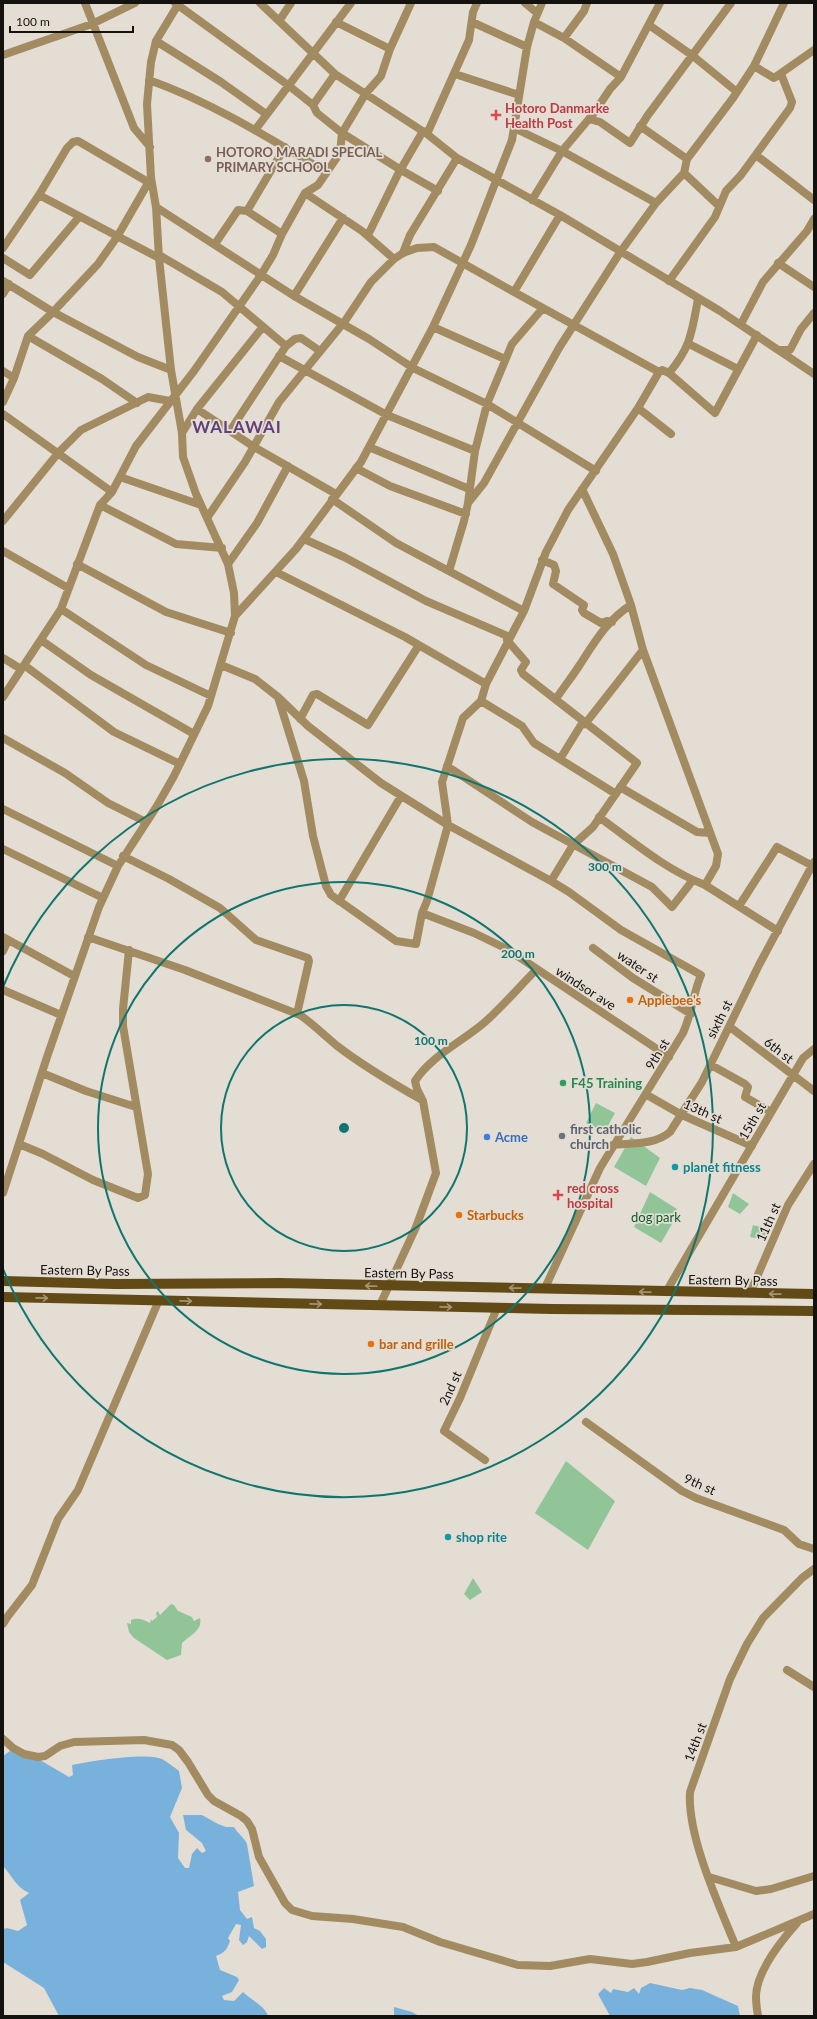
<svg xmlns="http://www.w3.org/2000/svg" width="817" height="2019" viewBox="0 0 817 2019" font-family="Lato,sans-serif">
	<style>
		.green { fill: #91c598 }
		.water { fill: #79b1dd }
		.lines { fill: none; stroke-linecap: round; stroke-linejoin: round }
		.minor { stroke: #a28b60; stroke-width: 8 }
		.major { stroke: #624a16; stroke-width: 10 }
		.oneway { stroke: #a39475 }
		.ring { fill: none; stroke: #0f766e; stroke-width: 2 }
		.health-dot { fill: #e0444e; stroke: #e4ddd4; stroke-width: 1.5 }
		.education-dot { fill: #8d6e63; stroke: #e4ddd4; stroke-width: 1.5 }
		.food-dot { fill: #e8710a; stroke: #e4ddd4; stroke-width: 1.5 }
		.leisure-dot { fill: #2e9e5b; stroke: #e4ddd4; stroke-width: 1.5 }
		.worship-dot { fill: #6b7280; stroke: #e4ddd4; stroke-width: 1.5 }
		.shop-dot { fill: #3f7fe0; stroke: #e4ddd4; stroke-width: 1.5 }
		.culture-dot { fill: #0f9aa8; stroke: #e4ddd4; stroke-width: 1.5 }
		.labels { text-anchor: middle; stroke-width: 3.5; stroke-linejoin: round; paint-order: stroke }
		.health-label { font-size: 13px; font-weight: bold; fill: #be3a42; stroke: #e4ddd4; text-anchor: start }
		.education-label { font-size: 13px; font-weight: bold; fill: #785e54; stroke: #e4ddd4; text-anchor: start }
		.street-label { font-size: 13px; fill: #14120f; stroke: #e4ddd4 }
		.food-label { font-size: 13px; font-weight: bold; fill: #c56008; stroke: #e4ddd4; text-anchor: start }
		.leisure-label { font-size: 13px; font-weight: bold; fill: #27864d; stroke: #e4ddd4; text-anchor: start }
		.worship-label { font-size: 13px; font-weight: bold; fill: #5b616d; stroke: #e4ddd4; text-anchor: start }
		.shop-label { font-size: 13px; font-weight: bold; fill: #366cbe; stroke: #e4ddd4; text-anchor: start }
		.culture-label { font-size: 13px; font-weight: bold; fill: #0d838f; stroke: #e4ddd4; text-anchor: start }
		.park-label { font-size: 13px; fill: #085e26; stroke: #e4ddd4 }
		.district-label { font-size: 17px; font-weight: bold; letter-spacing: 1px; fill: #613f79; stroke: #e4ddd4 }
		.centre { fill: #0f766e; stroke: #e4ddd4; stroke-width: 2 }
		.ring-label { font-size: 12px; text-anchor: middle; font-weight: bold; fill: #0f766e; stroke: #e4ddd4; stroke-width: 3.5; stroke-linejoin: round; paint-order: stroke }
	</style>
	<rect width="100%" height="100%" fill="#e4ddd4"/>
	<path class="green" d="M 596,1103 L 615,1113 L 604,1133 L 586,1123 Z
		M 631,1137 L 660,1158 L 646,1186 L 614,1167 Z
		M 650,1192 L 677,1209 L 672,1224 L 661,1243 L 634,1227 Z
		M 733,1193 L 749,1204 L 740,1214 L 728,1207 Z
		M 753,1225 L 769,1229 L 767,1240 L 750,1237 Z
		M 566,1461 L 615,1501 L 588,1550 L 535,1513 Z
		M 473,1578 L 482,1592 L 470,1600 L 464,1594 Z
		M 171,1604 L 174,1605 L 178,1611 L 192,1617 L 194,1621 L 200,1618 C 203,1630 190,1635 182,1643 L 181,1655 L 167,1660 L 134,1638 L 129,1632 L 127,1623 L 131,1624 L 131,1620 C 138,1617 144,1620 150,1623 L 151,1619 L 152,1621 L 157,1617 L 156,1613 L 158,1611 L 160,1615 Z"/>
	<path class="water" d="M 10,1751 L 40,1760 L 69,1777 L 73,1775 L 72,1765 C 90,1761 146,1752 162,1759 C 167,1762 174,1767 179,1771 L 182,1788 L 170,1817 L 179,1833 L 178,1858 L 185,1868 L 189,1868 L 192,1854 L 197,1848 L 202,1853 L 206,1851 L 202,1843 L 186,1830 L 183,1815 L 202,1815 L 218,1824 L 226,1827 L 234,1827 C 238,1834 244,1837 247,1844 L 254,1886 L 238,1892 L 240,1910 L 247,1919 L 252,1917 L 254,1928 L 260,1931 L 266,1939 L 266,1947 L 262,1949 L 249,1936 L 247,1942 L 243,1945 L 239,1940 L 241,1925 L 236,1924 L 228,1938 L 230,1941 C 227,1950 224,1953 216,1956 L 220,1970 L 237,1977 L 239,1980 L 232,1992 L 222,1996 L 224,2000 L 234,2001 L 243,1992 C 250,1999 266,2007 268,2016 L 59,2016 L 44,1988 L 3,1962 L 3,1929 L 7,1928 L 18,1931 L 27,1925 L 20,1900 L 29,1893 C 16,1887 12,1876 3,1866 L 3,1756 Z
		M 650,1983 L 682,1990 L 690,1988 L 702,1990 L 738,2006 L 740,2016 L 610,2016 L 598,1994 L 604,1988 L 611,1993 L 613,1989 L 628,1992 L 634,1988 L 639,1994 L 641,1988 Z
		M 394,2007 L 412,2012 L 419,2016 L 394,2016 Z"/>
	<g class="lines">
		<path class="minor" d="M 85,3 L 134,128 L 150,147
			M 175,3 L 288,85 L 313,105 L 317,113 L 342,133 L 401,170 L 438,191
			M 260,3 L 335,74 L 427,134 L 457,158 L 560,215 L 720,311 L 814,374
			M 525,3 L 537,13
			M 279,21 L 291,3
			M 336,22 L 390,49
			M 472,22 L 527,47
			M 534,22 L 564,38 L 621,77
			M 649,25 L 693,56 L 737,92
			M 564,38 L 584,11 L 587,3
			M 156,41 L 221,82 L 266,114
			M 3,55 L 92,24 L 135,3
			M 754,66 L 774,78 L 814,50
			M 455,74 L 519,95
			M 149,80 C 211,102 269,138 326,172
			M 313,105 L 335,74
			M 589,119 L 600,122 L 630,143 L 648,115 L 731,3
			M 640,126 L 687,159
			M 514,128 L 562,151 L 656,203
			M 255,130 L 351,3
			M 427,134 L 469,40 L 473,12 L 477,3
			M 756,155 L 814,200
			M 684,173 L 719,206
			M 305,193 L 362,231 L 394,259
			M 39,195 L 159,258
			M 532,200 L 562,151 L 594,113 L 610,89 L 621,77 L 660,3
			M 156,207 L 294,296 L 369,339 L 413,368 L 487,404 L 596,471
			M 560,215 L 514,292 L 659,372
			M 282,234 L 247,211 L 285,147
			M 368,235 L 398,174 L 423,131
			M 215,244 L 238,210 L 247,211
			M 3,248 L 39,195 L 67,148 L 73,142 L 78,141 L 148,182
			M 403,253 L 410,235 L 457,158
			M 159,255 L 222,292 L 286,346
			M 3,258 L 30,275 L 79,217
			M 778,263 L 814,287
			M 3,281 L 53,312 L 138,357 L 171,370
			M 669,281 L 715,217 L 726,191 L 741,175 L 790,108 L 792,102 L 781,74
			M 3,294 L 9,284
			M 294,296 L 343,218
			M 741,324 L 763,282 L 807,231 L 814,219
			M 433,327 L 505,359
			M 28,336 L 102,379 L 137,403
			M 689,344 L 738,369
			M 780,350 L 790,350 L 801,329 L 814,313
			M 279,356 L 387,415 L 475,451
			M 3,371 L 14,378
			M 669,373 C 691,347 692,331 698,299
			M 3,402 L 14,378 L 28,336 L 53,312 L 98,264 L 117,237 L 151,178
			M 638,408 L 671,434
			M 197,409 L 254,447 L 336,494
			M 3,414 L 112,492
			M 230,431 L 286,346 L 295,339 L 301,338 L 320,351
			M 182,433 L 197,409 L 262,328
			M 369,447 L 469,489
			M 356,468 L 390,486 L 466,514
			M 120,477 L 201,505
			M 582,489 L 613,554 L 631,605 L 643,650 L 718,854 L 716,866 L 705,885
			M 332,499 L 396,543 L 524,611
			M 468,503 L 475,451 L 487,404 L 512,344 L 543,308
			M 100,505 L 176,544 L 222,548
			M 207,518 L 245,462 L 279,402 L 345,321 L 371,282 L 394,259 L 403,253 L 417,248 L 434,247 L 514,292
			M 3,521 L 59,452 L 81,430 L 148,397 L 170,401
			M 304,539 L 344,557 L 426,601 L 510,637
			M 3,551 L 68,588
			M 542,560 L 554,565 L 556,571 L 553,584 L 584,605 L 582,610 L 584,613 L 601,623 L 607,621 L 612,622
			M 77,564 L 166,612 L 231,633
			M 228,564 L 257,523 L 288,466
			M 449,571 L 464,521 L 468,503 L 484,483 L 559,348 L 621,251 L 656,203 L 684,173 L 687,159 L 733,98 L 754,66 L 784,3
			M 276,572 L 405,637 L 486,684
			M 61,609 L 146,665 L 211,696
			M 235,616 L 296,549 L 361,462 L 433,327 L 471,245 L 512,140 L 527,47 L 534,22 L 542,3
			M 41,640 L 91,675 L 194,734
			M 507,640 L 526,662 L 521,670 L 523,674 L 637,763 L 593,827 L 573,845 L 551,881
			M 3,658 L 21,669
			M 24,665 L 114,732 L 180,764
			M 221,665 L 255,679 L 278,697 L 308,726 L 381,783 L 448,825 L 551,881 L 569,892 L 621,930 L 701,975 C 693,994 692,1013 683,1033 L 600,1168 L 545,1288
			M 3,697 L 61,609 L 100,505 L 112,492 L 136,446 L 194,371 L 261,275 L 273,255 L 282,234 L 305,193 L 318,185 L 340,153 L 342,133 L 366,93 L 381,76 L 390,49 L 411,3
			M 278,697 L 304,781 L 313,836 L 326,886 L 331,895 L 396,941 L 416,944 L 422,913 L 427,901 L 448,825 L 442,782 L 463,718 L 481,701 L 486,684 L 524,611 L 546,552 L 568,510 L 638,408 L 659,372 L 662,370 L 669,373 L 715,413 L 757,335
			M 556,699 C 563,688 572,677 579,666 C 594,643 608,619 631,605
			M 481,701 L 522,726 L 534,743 L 616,794
			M 300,719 L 313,695 L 317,694 L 368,725 L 419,645
			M 3,738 L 65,773 L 108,803 L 146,822
			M 560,759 L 581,725 L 585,724 L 643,650
			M 447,766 L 532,822 L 652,887 L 672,907 L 693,880
			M 620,787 L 697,832 L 710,833
			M 3,809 L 118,866
			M 599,817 C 632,841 666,870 705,885 L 778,931
			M 3,849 L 103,898
			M 123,856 L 169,879 L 220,908 L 256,940 L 308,958 L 309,961 L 297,1014
			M 339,901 L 401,796
			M 739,906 L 777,847 L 811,865
			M 422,913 L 474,933 L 507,949 L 669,1057
			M 3,937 L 74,976
			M 88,937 L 185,970 L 300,1015 C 313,1024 324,1035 336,1045 C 363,1066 392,1083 422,1100
			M 593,948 L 633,978 L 691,1014
			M 3,951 L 8,940
			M 3,990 L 61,1015
			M 730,1027 L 814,1091
			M 711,1065 L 745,1084 L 748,1087 L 745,1097 L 771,1112
			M 42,1073 L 86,1091 L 136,1107
			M 647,1095 L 682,1115 L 752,1146
			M 19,1144 L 43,1154 L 93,1180 L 138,1198 L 145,1195 L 148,1174 L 123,1026 L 123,1009 L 129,950
			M 613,1145 C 632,1143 655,1145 670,1132 L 702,1082 L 759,965 L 814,862
			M 3,1193 L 47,1057 L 99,907 L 118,866 L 157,806 L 174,776 L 208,706 L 235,616 L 234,593 L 228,564 L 196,494 L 183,457 L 182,433 L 171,370 L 159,258 L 156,207 L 151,178 L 147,104 L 151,62 L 156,41 L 179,3
			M 666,1292 L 803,1058 L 814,1049
			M 750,1293 L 788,1205 L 814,1164
			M 380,1305 L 416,1227 L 436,1173 L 423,1101 L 417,1089 L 415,1081 C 432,1055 462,1042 485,1022 C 503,1006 519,987 536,970
			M 586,1422 L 682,1491 L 696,1498 L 784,1530 L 799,1544 L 814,1549
			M 485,1460 L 444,1431 L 460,1398 L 497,1308
			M 3,1624 L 8,1616 L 32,1585 L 58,1519 L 78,1490 L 159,1300
			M 787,1670 L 814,1687
			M 3,1739 L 13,1748 L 24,1754 L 38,1757 L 45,1756 L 60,1746 L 74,1742 L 144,1740 L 172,1745 L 179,1750 L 188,1762 L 208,1795 L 214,1801 L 241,1816 L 247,1821 L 252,1829 L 259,1857 L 285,1903 L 292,1910 L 312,1916 L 353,1919 L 403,1927 L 440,1942 L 518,1965 L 550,1966 L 590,1959 L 632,1964 L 647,1962 L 690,1953 L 736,1947 L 814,1914
			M 709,1877 L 756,1891 L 771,1889 L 814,1876
			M 736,1947 C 719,1905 687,1836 690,1792 L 730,1679 L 747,1644 L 763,1618 L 802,1578 L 814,1569
			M 758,2016 C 757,2010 756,2004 756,1997 C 756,1972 781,1941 797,1923"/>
		<path class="major" d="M 3,1281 L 115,1284 L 279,1283 L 814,1294
			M 3,1297 L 552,1309 L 814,1311"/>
	</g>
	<defs><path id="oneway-shaft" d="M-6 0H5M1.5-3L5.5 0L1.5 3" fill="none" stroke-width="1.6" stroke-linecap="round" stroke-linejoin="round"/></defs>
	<g class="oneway">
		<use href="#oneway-shaft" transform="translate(371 1286) rotate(-178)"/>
		<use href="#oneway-shaft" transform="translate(515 1288) rotate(-179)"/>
		<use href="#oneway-shaft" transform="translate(645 1292) rotate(-178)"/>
		<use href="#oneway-shaft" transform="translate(775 1294) rotate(-179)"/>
		<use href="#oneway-shaft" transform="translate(42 1298) rotate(1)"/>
		<use href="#oneway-shaft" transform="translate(186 1301) rotate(1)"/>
		<use href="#oneway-shaft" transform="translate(316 1304) rotate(1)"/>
		<use href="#oneway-shaft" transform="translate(446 1307) rotate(1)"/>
	</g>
	<g class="ring">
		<circle cx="344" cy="1128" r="123"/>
		<circle cx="344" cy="1128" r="246"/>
		<path d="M3 987A369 369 0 1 1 3 1269"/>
	</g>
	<g class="health-dot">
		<path d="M494 109h4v4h4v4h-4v4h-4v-4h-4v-4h4z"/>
		<path d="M556 1189h4v4h4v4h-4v4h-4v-4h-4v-4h4z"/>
	</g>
	<circle class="education-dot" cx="208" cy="159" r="4"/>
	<g class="food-dot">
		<circle cx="630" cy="1000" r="4"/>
		<circle cx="459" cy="1215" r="4"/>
		<circle cx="371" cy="1344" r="4"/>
	</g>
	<circle class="leisure-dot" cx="563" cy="1083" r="4"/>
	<circle class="worship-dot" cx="562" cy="1136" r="4"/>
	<circle class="shop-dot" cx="487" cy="1137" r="4"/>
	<g class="culture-dot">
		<circle cx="675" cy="1167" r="4"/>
		<circle cx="448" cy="1537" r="4"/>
	</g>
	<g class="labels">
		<g class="health-label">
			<text x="505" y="113">Hotoro Danmarke<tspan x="505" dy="15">Health Post</tspan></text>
			<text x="567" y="1193">red cross<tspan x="567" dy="15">hospital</tspan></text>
		</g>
		<g class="education-label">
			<text x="216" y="157">HOTORO MARADI SPECIAL<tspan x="216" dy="15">PRIMARY SCHOOL</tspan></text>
		</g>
		<g class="street-label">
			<text transform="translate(638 966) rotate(34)" y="5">water st</text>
			<text transform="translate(586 988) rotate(33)" y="5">windsor ave</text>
			<text transform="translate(719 1019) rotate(-63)" y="5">sixth st</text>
			<text transform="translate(779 1050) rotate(38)" y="5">6th st</text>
			<text transform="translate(657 1054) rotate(-59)" y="5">9th st</text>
			<text transform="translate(703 1111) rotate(24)" y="5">13th st</text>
			<text transform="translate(752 1121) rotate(-60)" y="5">15th st</text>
			<text transform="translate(768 1222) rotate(-66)" y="5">11th st</text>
			<text transform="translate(85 1270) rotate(1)" y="5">Eastern By Pass</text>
			<text transform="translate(409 1273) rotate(1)" y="5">Eastern By Pass</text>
			<text transform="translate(733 1280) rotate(1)" y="5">Eastern By Pass</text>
			<text transform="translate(450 1388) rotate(-66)" y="5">2nd st</text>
			<text transform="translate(700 1484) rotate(24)" y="5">9th st</text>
			<text transform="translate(695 1742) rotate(-69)" y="5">14th st</text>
		</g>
		<g class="food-label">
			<text x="638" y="1005">Applebee's</text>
			<text x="467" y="1220">Starbucks</text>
			<text x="379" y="1349">bar and grille</text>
		</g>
		<g class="leisure-label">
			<text x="571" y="1088">F45 Training</text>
		</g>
		<g class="worship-label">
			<text x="570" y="1134">first catholic<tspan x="570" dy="15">church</tspan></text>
		</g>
		<g class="shop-label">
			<text x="495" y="1142">Acme</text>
		</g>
		<g class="culture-label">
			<text x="683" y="1172">planet fitness</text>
			<text x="456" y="1542">shop rite</text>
		</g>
		<g class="park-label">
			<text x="656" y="1222">dog park</text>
		</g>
		<g class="district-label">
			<text x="237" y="433">WALAWAI</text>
		</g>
	</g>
	<circle cx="344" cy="1128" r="6" class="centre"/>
	<g class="ring-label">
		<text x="605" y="871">300 m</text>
		<text x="518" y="958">200 m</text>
		<text x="431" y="1045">100 m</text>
	</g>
	<rect width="817" height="2019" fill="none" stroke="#14120f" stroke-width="8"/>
	<path d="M10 26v6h123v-6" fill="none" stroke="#14120f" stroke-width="2"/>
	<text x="16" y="26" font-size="12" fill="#14120f" stroke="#e4ddd4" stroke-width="3" paint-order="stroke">100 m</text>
</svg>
